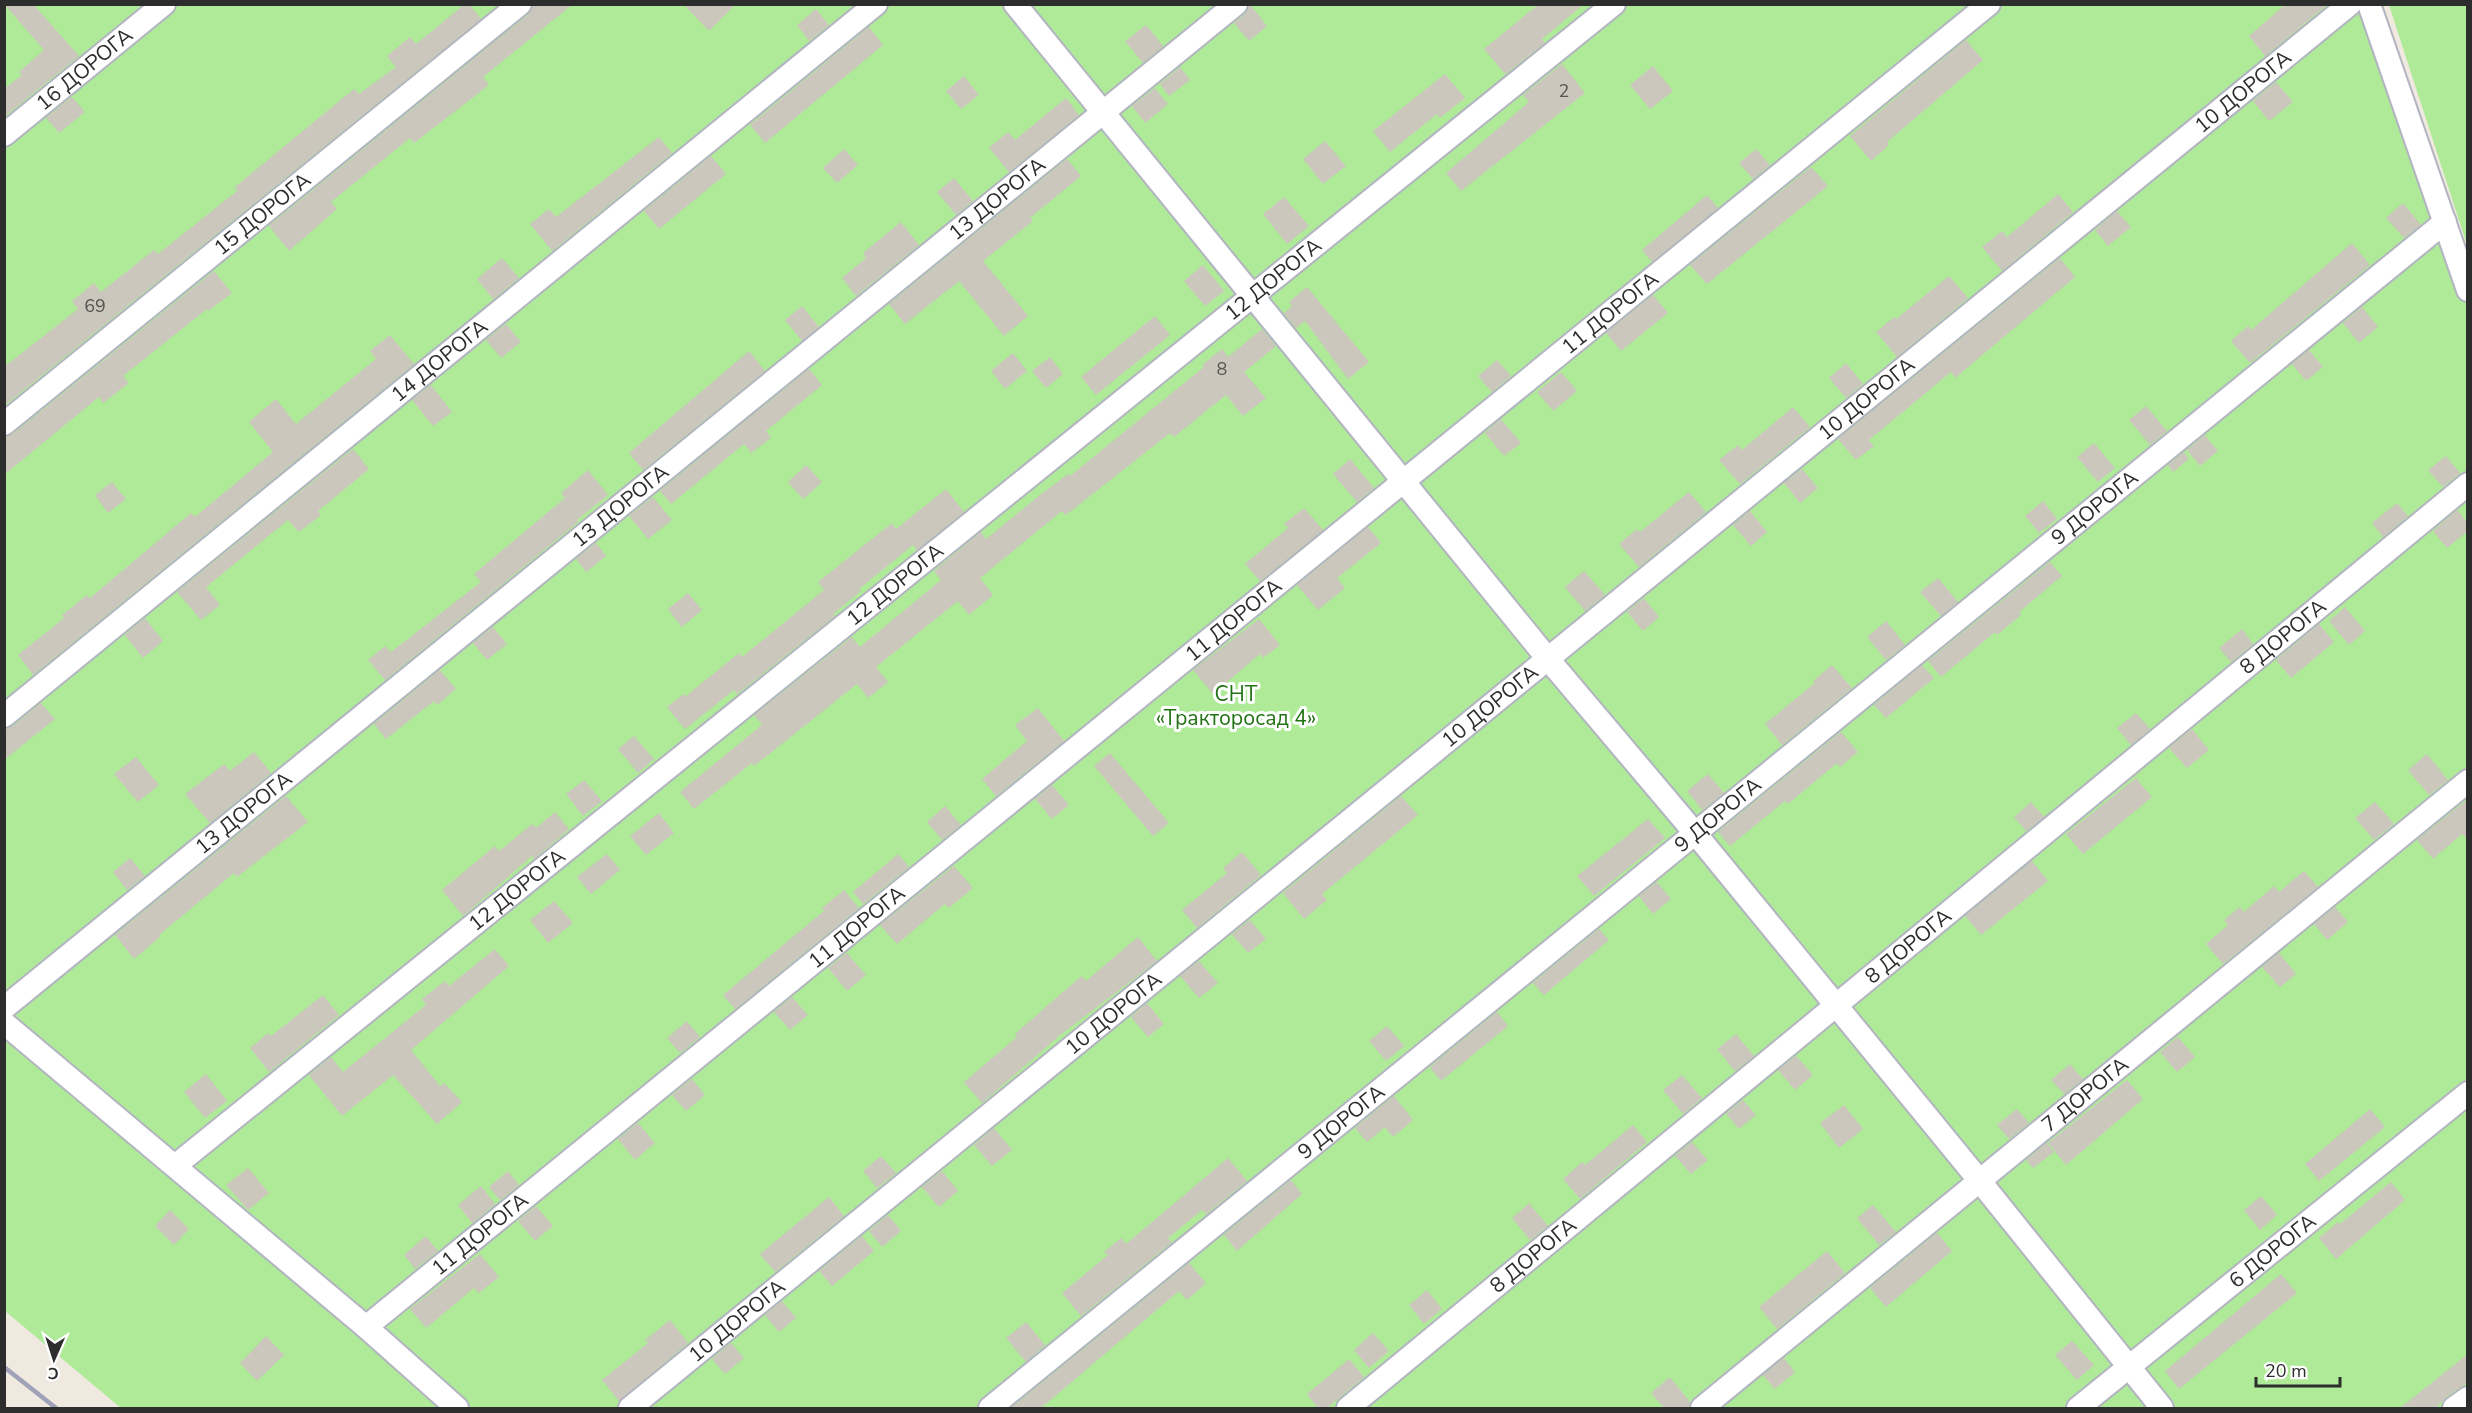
<svg xmlns="http://www.w3.org/2000/svg" width="2472" height="1413" viewBox="0 0 2472 1413" font-family="'Nunito Sans',sans-serif">
	<style>
		.green { fill: #aeea97 }
		.building { fill: #cbc7bd }
		.lines { fill: none; stroke-linecap: round; stroke-linejoin: round }
		.street-casing { stroke: #b3b4c2; stroke-width: 26 }
		.street { stroke: #fff; stroke-width: 22 }
		.rail { stroke: #a0a2b9; stroke-width: 4.5 }
		.labels { text-anchor: middle; stroke-width: 6; stroke-linejoin: round; paint-order: stroke }
		.number-label { font-size: 18px; fill: #545451 }
		.street-label { font-size: 21px; fill: #2d2d2d; stroke: #fff }
		.park-label { font-size: 21px; fill: #227314; stroke: #fff }
	</style>
	<rect width="100%" height="100%" fill="#efe9df"/>
	<path class="green" d="M 4,5 L 2379,5 L 2467,270 L 2467,1408 L 121,1408 L 5,1311 Z
		M 2389,5 L 2467,5 L 2467,245 Z"/>
	<path class="building" d="M 4,4 L 33,4 L 79,56 L 4,117 L 4,89 L 22,75 L 19,72 L 44,50 Z
		M 465,4 L 469,4 L 481,19 L 4,406 L 4,367 L 78,309 L 72,301 L 94,283 L 101,292 L 154,250 L 158,254 L 237,191 L 235,187 L 354,89 L 359,94 L 396,67 L 387,56 L 410,37 L 416,44 Z
		M 533,4 L 573,4 L 483,77 L 489,85 L 414,143 L 410,138 L 331,202 L 337,209 L 289,251 L 269,226 L 529,14 Z
		M 683,4 L 736,4 L 709,31 Z
		M 1250,4 L 1267,26 L 1249,41 L 1234,23 L 1245,14 Z
		M 1539,4 L 1584,4 L 1542,39 L 1545,43 L 1505,74 L 1484,49 Z
		M 2286,4 L 2328,4 L 2265,56 L 2249,36 Z
		M 816,9 L 829,25 L 809,41 L 797,25 Z
		M 1146,25 L 1163,46 L 1143,63 L 1125,41 Z
		M 869,27 L 883,45 L 765,143 L 750,125 Z
		M 1966,40 L 1983,60 L 1887,142 L 1889,145 L 1871,161 L 1850,136 Z
		M 1562,64 L 1585,93 L 1461,191 L 1446,173 L 1529,102 L 1523,95 Z
		M 1653,66 L 1673,91 L 1650,109 L 1630,85 Z
		M 1180,67 L 1190,80 L 1169,96 L 1160,84 Z
		M 1445,74 L 1465,98 L 1440,118 L 1437,114 L 1390,152 L 1373,131 Z
		M 964,76 L 979,95 L 961,109 L 946,91 Z
		M 2276,82 L 2293,102 L 2269,121 L 2253,101 Z
		M 1155,88 L 1168,104 L 1145,123 L 1132,106 Z
		M 72,97 L 85,112 L 59,133 L 46,118 Z
		M 1066,98 L 1079,115 L 1009,172 L 989,148 L 1008,132 L 1015,140 Z
		M 659,137 L 672,153 L 552,251 L 530,224 L 549,209 L 556,217 Z
		M 1325,141 L 1346,166 L 1323,184 L 1303,159 Z
		M 844,149 L 858,165 L 837,183 L 823,168 Z
		M 1756,149 L 1770,165 L 1753,179 L 1739,163 Z
		M 711,156 L 726,174 L 659,229 L 644,211 Z
		M 1067,159 L 1081,176 L 1030,218 L 1033,221 L 983,261 L 1028,316 L 1004,336 L 959,281 L 905,324 L 889,304 Z
		M 1811,167 L 1828,186 L 1707,284 L 1690,265 Z
		M 954,178 L 973,201 L 956,215 L 937,192 Z
		M 2058,194 L 2073,212 L 2002,271 L 1982,247 L 2002,231 L 2007,237 Z
		M 1707,195 L 1718,208 L 1652,262 L 1642,250 Z
		M 1284,197 L 1309,226 L 1287,244 L 1263,214 Z
		M 2403,203 L 2421,225 L 2404,238 L 2386,218 Z
		M 2117,211 L 2131,227 L 2108,246 L 2095,230 Z
		M 901,222 L 919,245 L 856,296 L 842,278 L 866,258 L 863,253 Z
		M 2352,243 L 2370,265 L 2250,363 L 2231,341 L 2248,326 L 2251,330 Z
		M 502,258 L 519,278 L 493,299 L 477,279 Z
		M 2060,258 L 2075,277 L 1955,378 L 1951,372 L 1869,440 L 1874,446 L 1856,460 L 1838,439 Z
		M 1203,265 L 1224,291 L 1205,306 L 1184,281 Z
		M 214,271 L 232,293 L 208,311 L 207,309 L 123,376 L 129,383 L 103,403 L 99,397 L 4,475 L 4,437 L 13,434 Z
		M 1949,276 L 1968,298 L 1897,357 L 1876,332 L 1894,317 L 1896,319 Z
		M 1307,287 L 1369,362 L 1348,379 L 1305,321 L 1296,328 L 1284,313 L 1292,306 L 1289,302 Z
		M 1653,295 L 1668,313 L 1621,351 L 1606,333 Z
		M 802,306 L 819,327 L 802,341 L 785,320 Z
		M 2362,307 L 2378,327 L 2359,343 L 2343,323 Z
		M 1155,316 L 1170,335 L 1096,395 L 1081,377 Z
		M 506,324 L 521,342 L 501,358 L 486,340 Z
		M 1262,329 L 1276,346 L 1244,372 L 1266,398 L 1243,416 L 1226,395 L 1174,437 L 1170,433 L 1066,515 L 1062,511 L 980,578 L 993,595 L 969,615 L 958,601 L 876,667 L 888,682 L 868,698 L 857,684 L 754,766 L 752,763 L 694,809 L 680,792 L 762,725 L 754,715 L 852,637 L 860,647 L 941,580 L 934,571 L 981,532 L 986,539 L 1040,495 L 1068,474 L 1070,476 L 1204,367 L 1202,365 L 1222,349 L 1228,357 Z
		M 390,335 L 414,364 L 33,675 L 18,655 L 64,618 L 62,615 L 87,595 L 90,598 L 191,513 L 195,517 L 273,452 L 249,422 L 276,399 L 296,424 L 376,359 L 370,351 Z
		M 2309,350 L 2323,367 L 2306,381 L 2292,364 Z
		M 749,351 L 765,371 L 643,470 L 629,453 Z
		M 1013,353 L 1027,371 L 1005,389 L 991,371 Z
		M 1050,357 L 1063,374 L 1046,388 L 1032,371 Z
		M 1497,360 L 1511,376 L 1492,392 L 1478,376 Z
		M 1846,363 L 1863,384 L 1846,398 L 1829,378 Z
		M 809,369 L 822,385 L 766,431 L 771,438 L 751,453 L 744,444 L 671,504 L 660,491 Z
		M 1561,372 L 1577,391 L 1553,411 L 1537,392 Z
		M 431,385 L 452,412 L 433,426 L 412,400 Z
		M 2146,406 L 2167,431 L 2150,445 L 2129,420 Z
		M 1793,407 L 1810,427 L 1740,484 L 1719,460 L 1738,445 L 1742,450 Z
		M 1501,419 L 1521,443 L 1504,456 L 1485,433 Z
		M 2205,435 L 2218,451 L 2200,466 L 2187,450 Z
		M 2094,443 L 2115,468 L 2098,482 L 2077,457 Z
		M 353,449 L 369,469 L 318,511 L 321,515 L 299,532 L 288,520 L 206,587 L 220,605 L 201,620 L 177,592 Z
		M 2184,452 L 2189,459 L 2173,472 L 2168,465 Z
		M 2446,456 L 2460,473 L 2443,487 L 2428,470 Z
		M 1350,459 L 1374,488 L 1357,502 L 1333,474 Z
		M 806,465 L 822,482 L 803,499 L 788,482 Z
		M 1802,469 L 1818,488 L 1800,503 L 1784,483 Z
		M 588,470 L 608,495 L 577,520 L 578,522 L 385,680 L 368,660 L 385,646 L 391,652 L 481,582 L 474,574 L 565,498 L 561,493 Z
		M 112,482 L 126,499 L 108,513 L 95,495 Z
		M 946,489 L 964,512 L 917,550 L 913,545 L 859,589 L 861,591 L 833,614 L 835,616 L 737,694 L 734,690 L 685,729 L 667,707 L 684,694 L 686,696 L 739,653 L 742,657 L 824,590 L 818,582 L 892,523 L 896,529 Z
		M 1689,492 L 1706,512 L 1639,567 L 1619,544 L 1637,529 L 1640,532 Z
		M 653,497 L 672,520 L 648,539 L 629,516 Z
		M 2043,501 L 2057,519 L 2039,533 L 2025,516 Z
		M 2397,503 L 2408,516 L 2383,537 L 2372,523 Z
		M 1304,508 L 1323,530 L 1260,581 L 1245,564 L 1288,528 L 1284,524 Z
		M 2457,510 L 2468,523 L 2468,531 L 2447,548 L 2433,531 Z
		M 1750,511 L 1767,532 L 1751,546 L 1733,525 Z
		M 1368,527 L 1381,543 L 1337,578 L 1345,588 L 1318,610 L 1297,585 Z
		M 596,543 L 606,556 L 586,572 L 576,559 Z
		M 2050,562 L 2062,576 L 2019,612 L 2021,615 L 1997,635 L 1995,632 L 1941,677 L 1928,661 Z
		M 1584,571 L 1605,595 L 1585,611 L 1565,587 Z
		M 1938,578 L 1958,602 L 1941,616 L 1920,592 Z
		M 688,593 L 702,610 L 682,627 L 668,609 Z
		M 1644,598 L 1659,617 L 1643,631 L 1627,612 Z
		M 2345,607 L 2365,631 L 2349,645 L 2329,621 Z
		M 145,618 L 163,641 L 143,658 L 125,635 Z
		M 1259,619 L 1280,645 L 1263,658 L 1260,654 L 1213,694 L 1193,670 Z
		M 1886,621 L 1905,645 L 1886,660 L 1867,637 Z
		M 2319,624 L 2334,642 L 2291,678 L 2276,660 Z
		M 493,627 L 507,644 L 487,660 L 473,643 Z
		M 2242,629 L 2253,644 L 2231,662 L 2219,648 Z
		M 1832,665 L 1852,688 L 1782,745 L 1765,724 L 1815,683 L 1813,681 Z
		M 1922,665 L 1934,678 L 1886,718 L 1874,705 Z
		M 440,670 L 456,689 L 437,705 L 434,701 L 386,739 L 374,724 Z
		M 41,703 L 55,719 L 4,760 L 4,729 L 13,726 Z
		M 1038,708 L 1064,741 L 996,796 L 982,779 L 1027,741 L 1015,725 Z
		M 2136,713 L 2150,729 L 2131,745 L 2117,728 Z
		M 2192,729 L 2209,750 L 2187,768 L 2169,748 Z
		M 1841,732 L 1858,752 L 1840,767 L 1837,763 L 1788,804 L 1785,801 L 1730,846 L 1718,832 Z
		M 634,736 L 654,759 L 638,773 L 618,749 Z
		M 254,752 L 271,773 L 210,823 L 185,794 L 224,764 L 230,771 Z
		M 1110,753 L 1169,823 L 1153,836 L 1094,766 Z
		M 2427,754 L 2448,780 L 2429,795 L 2408,770 Z
		M 136,757 L 159,785 L 138,802 L 114,774 Z
		M 1708,774 L 1724,793 L 1702,810 L 1687,791 Z
		M 2136,778 L 2152,797 L 2083,854 L 2066,834 Z
		M 584,780 L 602,801 L 583,816 L 566,794 Z
		M 1052,785 L 1069,805 L 1052,819 L 1035,799 Z
		M 286,796 L 308,822 L 237,877 L 234,873 L 159,935 L 160,937 L 134,959 L 115,935 Z
		M 1401,796 L 1418,815 L 1322,894 L 1327,900 L 1304,919 L 1283,893 Z
		M 2468,799 L 2468,840 L 2462,834 L 2433,859 L 2417,840 Z
		M 2031,802 L 2044,817 L 2026,831 L 2014,817 Z
		M 2375,802 L 2394,824 L 2374,840 L 2355,818 Z
		M 945,806 L 961,825 L 942,840 L 927,822 Z
		M 555,812 L 569,829 L 534,859 L 532,856 L 463,916 L 442,890 L 495,846 L 499,851 L 532,824 L 536,828 Z
		M 659,813 L 674,833 L 646,855 L 630,836 Z
		M 1648,819 L 1665,838 L 1594,896 L 1577,876 Z
		M 1242,852 L 1261,875 L 1197,928 L 1182,910 L 1227,873 L 1223,868 Z
		M 607,854 L 620,870 L 591,894 L 577,877 Z
		M 898,854 L 909,867 L 863,904 L 853,892 Z
		M 130,858 L 145,876 L 127,890 L 113,872 Z
		M 2032,861 L 2048,881 L 1981,935 L 1965,916 Z
		M 954,866 L 973,888 L 949,908 L 945,904 L 897,944 L 880,925 Z
		M 2304,871 L 2318,887 L 2223,964 L 2206,944 L 2228,925 L 2224,920 L 2240,907 L 2244,912 L 2274,886 L 2279,892 Z
		M 1657,882 L 1671,899 L 1653,914 L 1639,896 Z
		M 844,890 L 859,908 L 735,1009 L 723,995 L 824,911 L 822,908 Z
		M 554,901 L 573,923 L 548,943 L 530,920 Z
		M 2335,907 L 2348,922 L 2327,940 L 2314,924 Z
		M 1250,920 L 1266,939 L 1248,953 L 1232,934 Z
		M 1599,929 L 1609,940 L 1544,995 L 1533,983 Z
		M 1138,937 L 1157,961 L 1059,1036 L 982,1103 L 964,1082 L 1017,1037 L 1015,1034 L 1064,991 L 1082,976 L 1086,981 Z
		M 495,949 L 509,966 L 411,1050 L 440,1086 L 444,1083 L 462,1102 L 437,1124 L 393,1075 L 342,1116 L 309,1075 L 331,1057 L 343,1072 L 426,1005 L 422,999 L 445,981 L 449,986 Z
		M 847,953 L 866,975 L 847,991 L 828,968 Z
		M 2279,953 L 2296,974 L 2280,987 L 2262,967 Z
		M 1199,961 L 1218,983 L 1199,998 L 1180,976 Z
		M 323,995 L 339,1015 L 269,1072 L 250,1048 L 268,1033 L 271,1036 Z
		M 792,997 L 808,1015 L 790,1030 L 774,1012 Z
		M 1147,1003 L 1164,1024 L 1148,1037 L 1131,1017 Z
		M 1497,1012 L 1508,1026 L 1441,1081 L 1430,1067 Z
		M 687,1021 L 700,1037 L 680,1053 L 667,1038 Z
		M 1387,1026 L 1404,1046 L 1386,1061 L 1369,1041 Z
		M 1736,1034 L 1754,1056 L 1735,1071 L 1717,1049 Z
		M 2178,1037 L 2195,1057 L 2177,1072 L 2160,1052 Z
		M 1796,1056 L 1813,1075 L 1795,1090 L 1778,1070 Z
		M 2070,1064 L 2083,1079 L 2064,1094 L 2051,1080 Z
		M 206,1074 L 227,1101 L 205,1118 L 184,1092 Z
		M 1682,1075 L 1702,1098 L 1683,1114 L 1663,1090 Z
		M 692,1079 L 705,1095 L 686,1111 L 672,1095 Z
		M 2127,1080 L 2143,1099 L 2066,1165 L 2048,1143 Z
		M 1394,1096 L 1413,1120 L 1393,1137 L 1385,1127 L 1367,1142 L 1355,1128 Z
		M 1743,1100 L 1756,1115 L 1739,1129 L 1726,1114 Z
		M 1844,1105 L 1863,1129 L 1839,1148 L 1820,1123 Z
		M 2017,1109 L 2029,1123 L 2009,1139 L 1997,1125 Z
		M 2370,1109 L 2385,1127 L 2319,1181 L 2305,1164 Z
		M 638,1123 L 655,1143 L 635,1160 L 618,1139 Z
		M 1633,1125 L 1647,1142 L 1580,1199 L 1563,1179 L 1582,1162 L 1585,1165 Z
		M 994,1128 L 1012,1150 L 992,1166 L 974,1145 Z
		M 1692,1142 L 1708,1160 L 1691,1174 L 1675,1156 Z
		M 2047,1143 L 2054,1152 L 2033,1168 L 2026,1160 Z
		M 881,1156 L 896,1173 L 877,1188 L 863,1171 Z
		M 1228,1158 L 1247,1181 L 1206,1214 L 1202,1210 L 1168,1238 L 1172,1242 L 1081,1316 L 1062,1293 L 1108,1255 L 1104,1252 L 1121,1238 L 1126,1244 Z
		M 248,1168 L 269,1193 L 248,1210 L 226,1185 Z
		M 508,1171 L 519,1185 L 500,1200 L 489,1187 Z
		M 942,1171 L 958,1191 L 939,1207 L 922,1187 Z
		M 1291,1180 L 1302,1194 L 1237,1251 L 1224,1235 Z
		M 2391,1182 L 2405,1200 L 2336,1259 L 2319,1238 L 2338,1222 L 2340,1224 Z
		M 481,1186 L 495,1204 L 472,1223 L 458,1205 Z
		M 2261,1196 L 2277,1215 L 2260,1230 L 2244,1210 Z
		M 829,1197 L 844,1216 L 775,1272 L 760,1254 Z
		M 1529,1203 L 1548,1226 L 1530,1240 L 1512,1218 Z
		M 1873,1205 L 1896,1232 L 1879,1245 L 1857,1218 Z
		M 536,1206 L 553,1226 L 535,1241 L 518,1221 Z
		M 170,1210 L 189,1229 L 174,1245 L 155,1226 Z
		M 888,1215 L 901,1231 L 882,1247 L 869,1231 Z
		M 1937,1233 L 1952,1251 L 1886,1307 L 1870,1288 Z
		M 426,1236 L 438,1251 L 415,1269 L 404,1255 Z
		M 862,1236 L 874,1251 L 832,1286 L 819,1271 Z
		M 1827,1251 L 1845,1273 L 1777,1329 L 1759,1307 Z
		M 480,1254 L 499,1277 L 479,1293 L 474,1288 L 426,1328 L 410,1309 Z
		M 1189,1263 L 1206,1283 L 1187,1300 L 1179,1291 L 1041,1408 L 1011,1408 Z
		M 2281,1274 L 2297,1293 L 2179,1389 L 2165,1371 Z
		M 1427,1290 L 1442,1309 L 1424,1324 L 1409,1305 Z
		M 782,1301 L 796,1318 L 779,1332 L 765,1315 Z
		M 670,1320 L 688,1343 L 619,1401 L 602,1380 L 648,1343 L 645,1340 Z
		M 1026,1322 L 1045,1345 L 1026,1362 L 1006,1338 Z
		M 1373,1333 L 1389,1351 L 1369,1368 L 1354,1350 Z
		M 266,1336 L 284,1355 L 257,1381 L 240,1363 Z
		M 2072,1341 L 2094,1365 L 2077,1380 L 2055,1355 Z
		M 731,1343 L 744,1358 L 725,1374 L 712,1359 Z
		M 2468,1354 L 2468,1382 L 2446,1397 L 2436,1408 L 2400,1408 Z
		M 1784,1358 L 1795,1372 L 1775,1389 L 1763,1375 Z
		M 1349,1359 L 1364,1377 L 1327,1408 L 1318,1408 L 1307,1394 Z
		M 1670,1377 L 1690,1402 L 1689,1408 L 1664,1408 L 1651,1393 Z"/>
	<g class="lines">
		<g class="street-casing">
			<g id="street">
				<path d="M 1015,4 L 1548,659 L 1695,833 L 1979,1180 L 2162,1408"/>
				<path d="M 2369,4 L 2468,290"/>
				<path id="s1" d="M 4,135 L 164,4"/>
				<path id="s2" d="M 4,424 L 520,4"/>
				<path id="s3" d="M 4,716 L 876,4"/>
				<path id="s4" d="M 4,1008 L 1236,4"/>
				<path d="M 4,1023 L 366,1327 L 457,1408"/>
				<path id="s5" d="M 176,1165 L 1614,4"/>
				<path id="s6" d="M 366,1327 L 1989,4"/>
				<path id="s7" d="M 630,1408 L 2350,4"/>
				<path id="s8" d="M 990,1408 L 2445,222"/>
				<path id="s9" d="M 1348,1408 L 2468,484"/>
				<path id="s10" d="M 1702,1408 L 2468,781"/>
				<path id="s11" d="M 2078,1408 L 2468,1093"/>
				<path d="M 2454,1408 L 2468,1398"/>
			</g>
		</g>
		<use href="#street" class="street"/>
		<path class="rail" d="M 4,1367 L 56,1408"/>
	</g>
	<g class="labels">
		<g class="number-label">
			<text x="1564" y="97">2</text>
			<text x="95" y="312">69</text>
			<text x="1222" y="375">8</text>
		</g>
		<g class="street-label">
			<text dy="7" stroke="none"><textPath href="#s1" startOffset="104">16 ДОРОГА</textPath></text>
			<text dy="7" stroke="none"><textPath href="#s7" startOffset="2082">10 ДОРОГА</textPath></text>
			<text dy="7" stroke="none"><textPath href="#s4" startOffset="1281">13 ДОРОГА</textPath></text>
			<text dy="7" stroke="none"><textPath href="#s2" startOffset="333">15 ДОРОГА</textPath></text>
			<text dy="7" stroke="none"><textPath href="#s5" startOffset="1410">12 ДОРОГА</textPath></text>
			<text dy="7" stroke="none"><textPath href="#s6" startOffset="1605">11 ДОРОГА</textPath></text>
			<text dy="7" stroke="none"><textPath href="#s3" startOffset="562">14 ДОРОГА</textPath></text>
			<text dy="7" stroke="none"><textPath href="#s7" startOffset="1596">10 ДОРОГА</textPath></text>
			<text dy="7" stroke="none"><textPath href="#s4" startOffset="795">13 ДОРОГА</textPath></text>
			<text dy="7" stroke="none"><textPath href="#s8" startOffset="1425">9 ДОРОГА</textPath></text>
			<text dy="7" stroke="none"><textPath href="#s5" startOffset="924">12 ДОРОГА</textPath></text>
			<text dy="7" stroke="none"><textPath href="#s6" startOffset="1119">11 ДОРОГА</textPath></text>
			<text dy="7" stroke="none"><textPath href="#s9" startOffset="1212">8 ДОРОГА</textPath></text>
			<text dy="7" stroke="none"><textPath href="#s7" startOffset="1110">10 ДОРОГА</textPath></text>
			<text dy="7" stroke="none"><textPath href="#s4" startOffset="309">13 ДОРОГА</textPath></text>
			<text dy="7" stroke="none"><textPath href="#s8" startOffset="939">9 ДОРОГА</textPath></text>
			<text dy="7" stroke="none"><textPath href="#s5" startOffset="438">12 ДОРОГА</textPath></text>
			<text dy="7" stroke="none"><textPath href="#s6" startOffset="633">11 ДОРОГА</textPath></text>
			<text dy="7" stroke="none"><textPath href="#s9" startOffset="726">8 ДОРОГА</textPath></text>
			<text dy="7" stroke="none"><textPath href="#s7" startOffset="624">10 ДОРОГА</textPath></text>
			<text dy="7" stroke="none"><textPath href="#s10" startOffset="495">7 ДОРОГА</textPath></text>
			<text dy="7" stroke="none"><textPath href="#s8" startOffset="453">9 ДОРОГА</textPath></text>
			<text dy="7" stroke="none"><textPath href="#s6" startOffset="147">11 ДОРОГА</textPath></text>
			<text dy="7" stroke="none"><textPath href="#s11" startOffset="250">6 ДОРОГА</textPath></text>
			<text dy="7" stroke="none"><textPath href="#s9" startOffset="240">8 ДОРОГА</textPath></text>
			<text dy="7" stroke="none"><textPath href="#s7" startOffset="138">10 ДОРОГА</textPath></text>
		</g>
		<g class="park-label">
			<text x="1236" y="701">СНТ<tspan x="1236" dy="24">«Тракторосад 4»</tspan></text>
		</g>
	</g>
	<rect width="2472" height="1413" fill="none" stroke="#2d2d2d" stroke-width="12"/>
	<g transform="translate(54 1359) rotate(183)" stroke="#ffffff" stroke-width="4.5" paint-order="stroke">
	<path d="M0-4.5L10 22L0 15L-10 22Z" fill="#2d2d2d"/>
	<text y="-9" font-size="16" font-weight="bold" text-anchor="middle" fill="#2d2d2d">С</text>
	</g>
	<path d="M2256 1377v9h84v-9" fill="none" stroke="#2d2d2d" stroke-width="3"/>
	<text x="2265" y="1377" font-size="18" fill="#2d2d2d" stroke="#ffffff" stroke-width="4.5" paint-order="stroke">20 m</text>
</svg>
